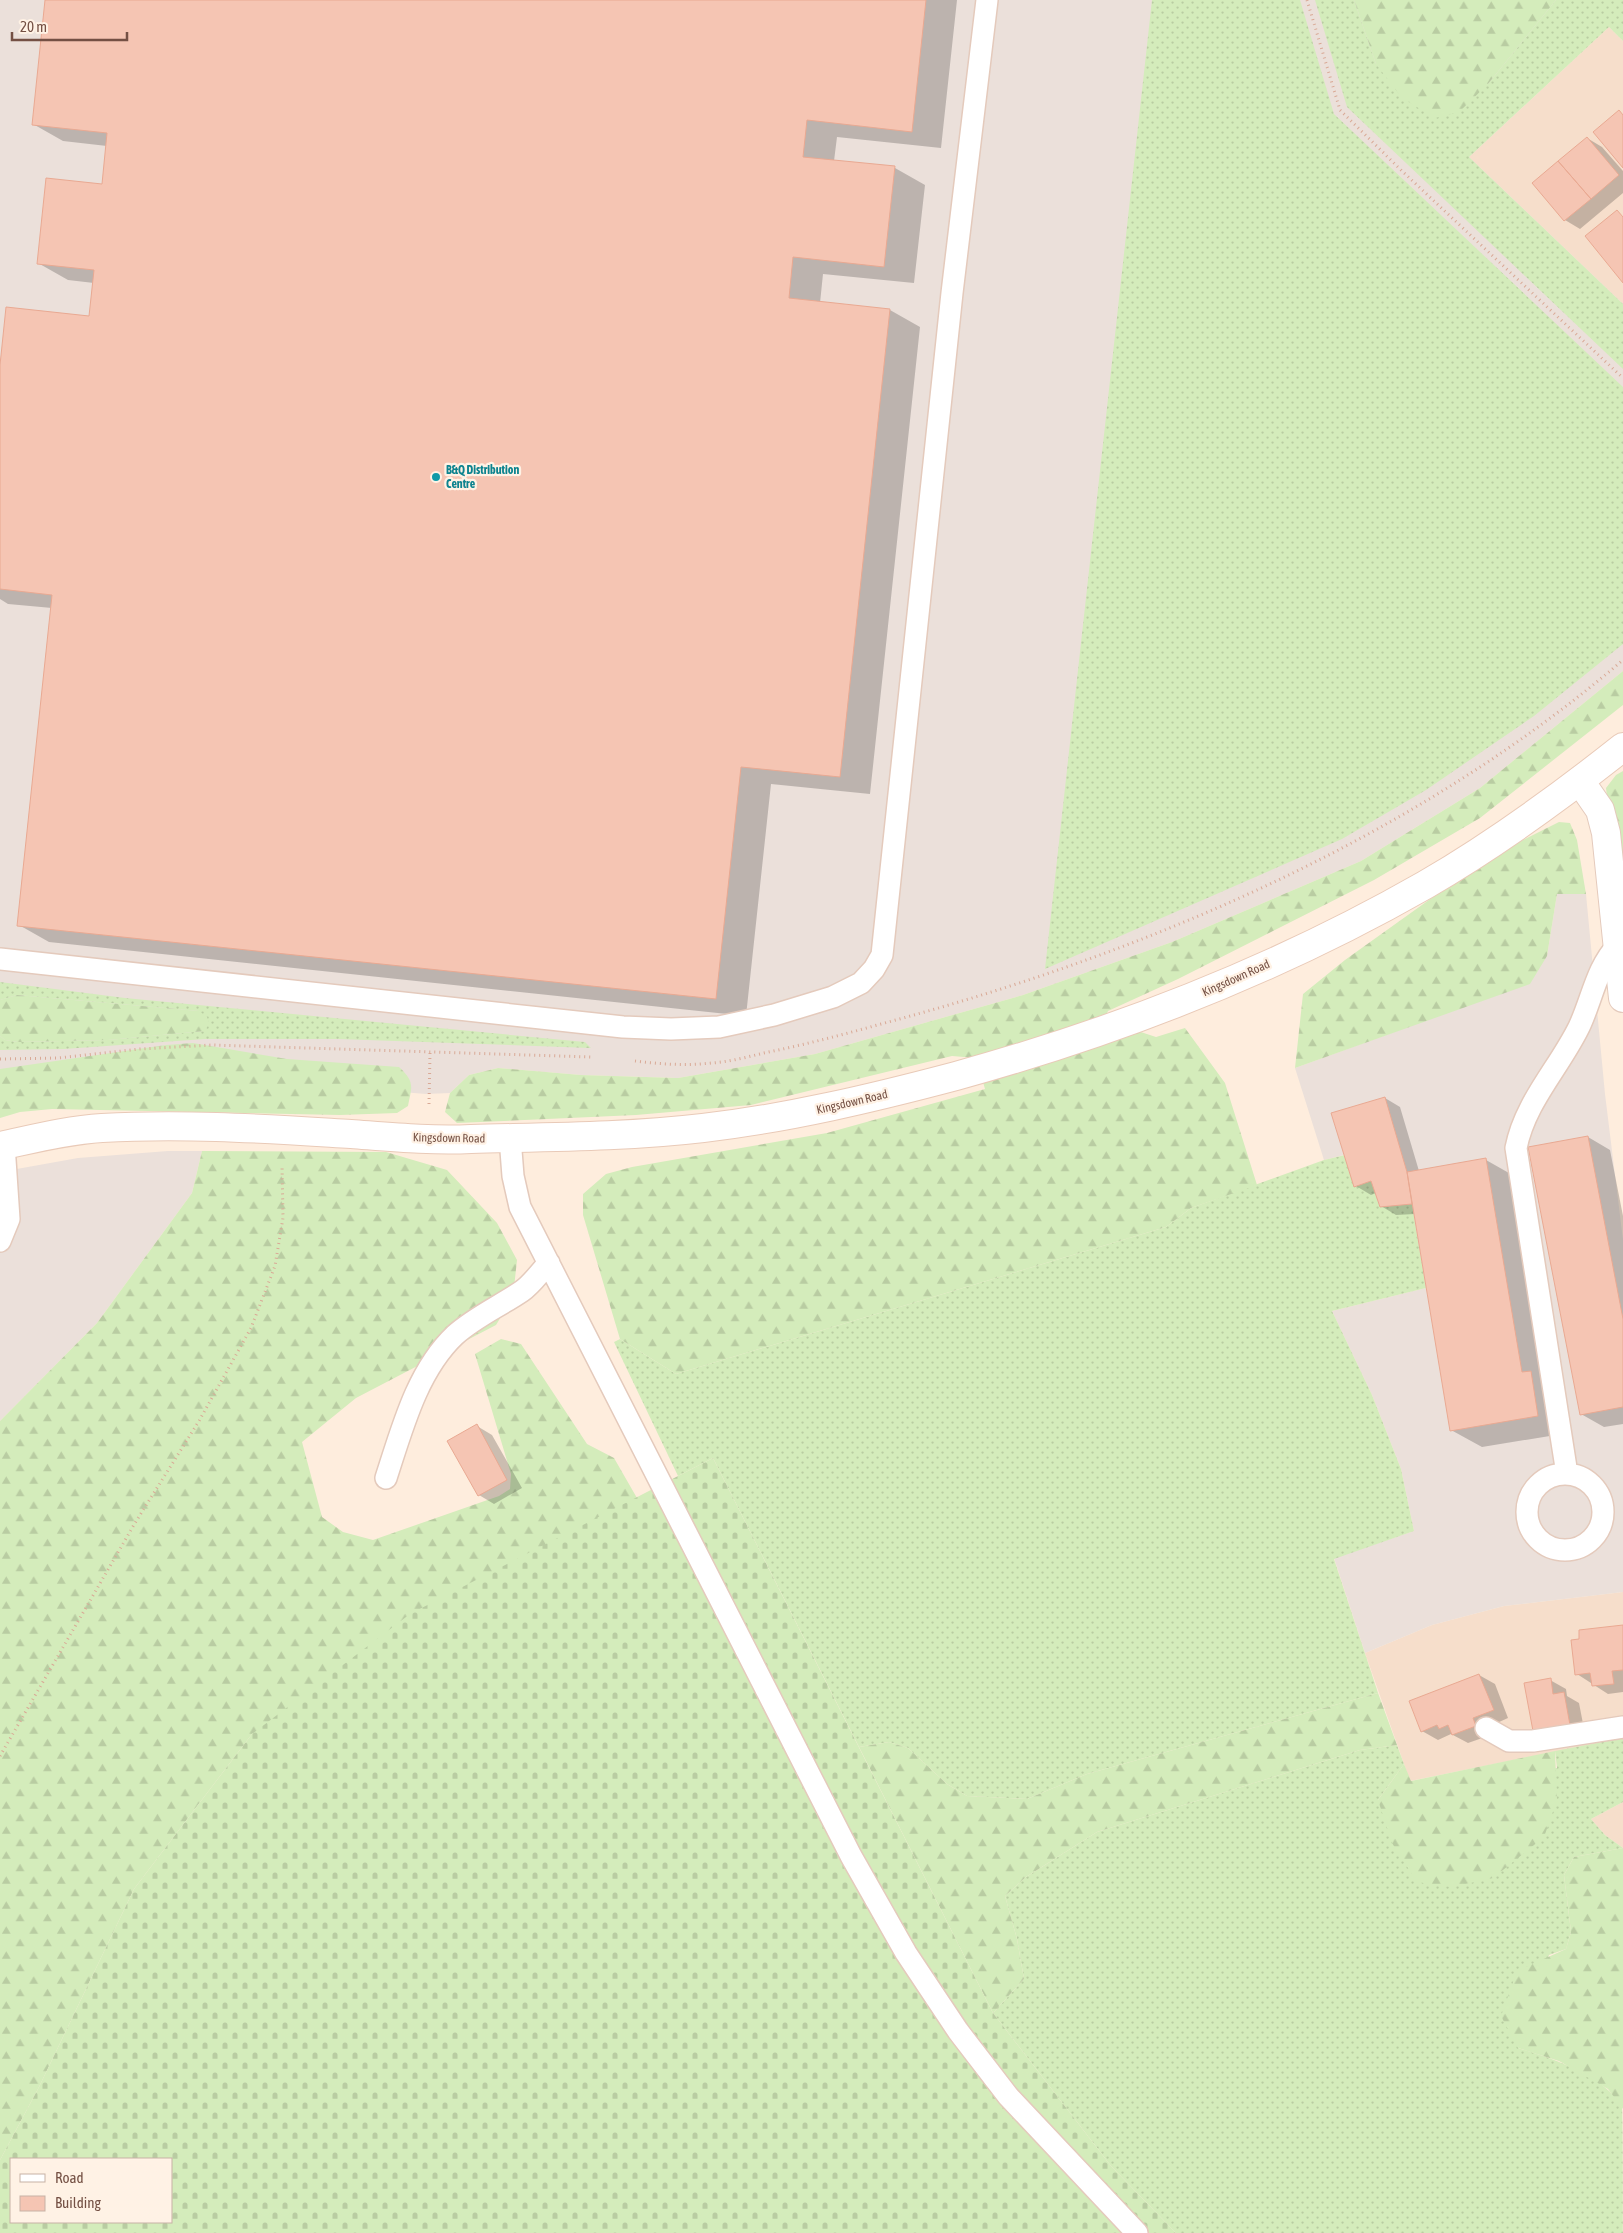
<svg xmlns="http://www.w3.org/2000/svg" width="1623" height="2233" viewBox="0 0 1623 2233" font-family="'Asap Condensed',sans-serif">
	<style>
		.residential { fill: #f6decb }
		.industrial { fill: #ebe0da }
		.grass { fill: url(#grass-dots) }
		.forest { fill: url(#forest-firs) }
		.cemetery { fill: url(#cemetery-stones); fill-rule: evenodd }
		.shadow { fill: #0003 }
		.building { fill: #f5c5b3; stroke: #e9a992 }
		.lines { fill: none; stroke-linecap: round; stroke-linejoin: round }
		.service-casing { stroke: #e4cabc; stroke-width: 24 }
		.minor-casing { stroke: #e4cabc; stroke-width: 30 }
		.secondary-casing { stroke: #e9cab8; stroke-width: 30 }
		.path { stroke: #d9a996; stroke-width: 3; stroke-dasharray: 1 4; stroke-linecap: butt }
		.service { stroke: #fff; stroke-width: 21 }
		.minor { stroke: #fff; stroke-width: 28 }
		.secondary { stroke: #fff; stroke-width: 28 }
		.culture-dot { fill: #0f9aa8; stroke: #fff2e5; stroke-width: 2 }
		.labels { text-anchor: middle; stroke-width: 4.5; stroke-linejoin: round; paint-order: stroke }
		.culture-label { font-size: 12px; font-weight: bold; fill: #0d838f; stroke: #fff2e5; text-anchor: start }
		.street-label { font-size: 12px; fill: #745044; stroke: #fff2e5 }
	</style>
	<defs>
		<pattern id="grass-dots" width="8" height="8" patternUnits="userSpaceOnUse" patternTransform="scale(1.25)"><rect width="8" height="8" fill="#d4ecbb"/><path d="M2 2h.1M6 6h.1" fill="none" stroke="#b9cca2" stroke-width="1.8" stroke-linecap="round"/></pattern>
		<pattern id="forest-firs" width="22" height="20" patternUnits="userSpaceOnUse" patternTransform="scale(1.25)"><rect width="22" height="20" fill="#d4ecbb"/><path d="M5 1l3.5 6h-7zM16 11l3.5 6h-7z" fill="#b9cca2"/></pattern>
		<pattern id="cemetery-stones" width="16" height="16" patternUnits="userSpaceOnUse" patternTransform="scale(1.25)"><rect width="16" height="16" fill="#d4ecbb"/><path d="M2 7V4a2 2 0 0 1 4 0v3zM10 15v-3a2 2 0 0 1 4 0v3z" fill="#b9cca2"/></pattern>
	</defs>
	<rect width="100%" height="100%" fill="#feeddd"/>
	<path class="residential" d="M 1609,27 L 1623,41 L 1623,304 L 1469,157 Z
		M 1623,1592 L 1623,1738 L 1410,1781 L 1365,1653 L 1432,1625 L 1504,1606 Z
		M 1623,1802 L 1623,1848 L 1605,1835 L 1591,1819 Z"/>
	<path class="industrial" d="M 0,0 L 1623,0 L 1609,26 L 1469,157 L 1623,304 L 1623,671 L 1480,788 L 1361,861 L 1172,942 L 1023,995 L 815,1054 L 678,1078 L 581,1075 L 498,1068 L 469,1075 L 450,1093 L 426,1094 L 280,1082 L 0,1087 Z
		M 1557,894 L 1586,894 L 1605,1094 L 1623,1240 L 1623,1592 L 1504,1606 L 1432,1625 L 1365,1653 L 1334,1558 L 1414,1531 L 1401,1469 L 1372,1395 L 1332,1311 L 1426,1288 L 1380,1207 L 1354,1187 L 1344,1155 L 1324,1160 L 1295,1068 L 1397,1031 L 1547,956 Z
		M 168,1151 L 202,1151 L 192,1193 L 97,1323 L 0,1421 L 0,1172 L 78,1158 Z"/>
	<path class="grass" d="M 1152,0 L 1300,0 L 1334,114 L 1623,387 L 1623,644 L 1534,716 L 1426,790 L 1342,839 L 1045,969 Z
		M 1315,0 L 1354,0 L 1376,64 L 1488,84 L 1556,0 L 1623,0 L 1623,41 L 1609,27 L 1469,157 L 1623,304 L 1623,369 L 1347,107 Z
		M 0,982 L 125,998 L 585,1042 L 591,1048 L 338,1039 L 205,1039 L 64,1049 L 0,1050 L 0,1036 L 5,1040 L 18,1042 L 108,1040 L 204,1031 L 199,1011 L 17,995 L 0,1000 Z
		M 1345,1155 L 1355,1186 L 1371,1181 L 1380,1207 L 1412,1204 L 1426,1288 L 1332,1311 L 1372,1395 L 1401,1469 L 1414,1531 L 1334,1559 L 1378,1693 L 1087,1774 L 1027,1799 L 967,1796 L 947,1784 L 908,1748 L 889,1742 L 859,1747 L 713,1458 L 678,1476 L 614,1342 L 620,1339 L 676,1374 L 1166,1227 L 1191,1208 L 1324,1160 Z
		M 1623,1738 L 1623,1802 L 1591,1819 L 1605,1835 L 1623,1848 L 1574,1857 L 1564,1875 L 1571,1932 L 1566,1949 L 1549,1955 L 1518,2048 C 1551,2058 1604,2075 1622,2107 C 1623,2115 1623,2216 1623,2233 L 1176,2233 L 1111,2166 L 993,2013 L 1024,1979 L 1017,1939 L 1005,1896 L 1026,1877 L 1097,1832 L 1360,1750 L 1397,1745 L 1404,1764 L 1378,1800 L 1557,1768 L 1555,1751 Z"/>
	<path class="forest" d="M 1354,0 L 1556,0 L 1488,84 L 1459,112 L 1435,118 L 1402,98 L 1376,64 Z
		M 1623,671 L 1623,705 L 1480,818 L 1374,880 L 1178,979 L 1108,1011 L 1104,1020 L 1156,1037 L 1185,1028 L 1225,1083 L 1257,1185 L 1191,1208 L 1166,1227 L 676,1374 L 620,1339 L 583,1215 L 583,1194 L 606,1174 L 632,1167 L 827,1133 L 985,1089 L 976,1058 L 952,1056 L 751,1105 L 636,1115 L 457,1123 L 445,1112 L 450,1093 L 469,1075 L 498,1068 L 581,1075 L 678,1078 L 815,1054 L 1023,995 L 1172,942 L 1361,861 L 1480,788 Z
		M 1623,771 L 1623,931 L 1606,788 L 1616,775 Z
		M 1559,822 L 1570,823 L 1577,840 L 1586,894 L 1557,894 L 1547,956 L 1530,984 L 1295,1068 L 1303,994 L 1345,960 L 1489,857 Z
		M 17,995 L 199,1011 L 207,1017 L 209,1023 L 205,1031 L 108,1040 L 18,1042 L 5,1040 L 0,1036 L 0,1000 Z
		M 193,1043 L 287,1059 L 399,1067 C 415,1082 412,1086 408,1106 L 397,1113 L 340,1115 L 52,1109 L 20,1112 L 0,1118 L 0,1069 L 166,1045 Z
		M 202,1151 L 386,1152 L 447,1170 L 497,1223 L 517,1260 L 513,1297 L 496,1325 L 356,1398 L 302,1442 L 322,1517 L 343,1532 L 373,1540 L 499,1496 L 510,1489 L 511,1474 L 475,1354 L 501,1339 L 521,1344 L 587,1444 L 614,1458 L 664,1545 L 252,1734 L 134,1889 L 39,2087 L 0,2160 L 0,1421 L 97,1323 L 192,1193 Z
		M 1378,1693 L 1397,1745 L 1360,1750 L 1097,1832 L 1026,1877 L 1005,1896 L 1017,1939 L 1024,1979 L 993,2013 L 859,1747 L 889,1742 L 908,1748 L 947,1784 L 967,1796 L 1027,1799 L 1087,1774 Z
		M 1555,1751 L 1557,1800 L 1544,1837 L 1493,1878 L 1452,1887 L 1417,1882 L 1392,1843 L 1378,1800 L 1404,1764 L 1411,1781 Z
		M 1623,1848 L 1623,2109 L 1608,2089 L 1559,2061 L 1518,2048 L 1501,2016 L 1517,1971 L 1566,1949 L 1571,1932 L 1564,1875 L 1574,1857 Z"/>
	<path class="cemetery" d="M 713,1458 L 993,2013 L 1111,2166 L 1176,2233 L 0,2233 L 0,2160 L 39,2087 L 134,1889 L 252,1734 L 410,1614 ZM 11,2159 L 171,2159 L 171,2222 L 11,2222 Z"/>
	<path class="shadow" d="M 47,0 L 957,0 L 941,148 L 837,137 L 834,161 L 895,168 L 925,185 L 914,283 L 823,274 L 820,303 L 890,310 L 920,327 L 870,794 L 771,784 L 746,1016 L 49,942 L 19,925 L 52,608 L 8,604 L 0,599 L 0,377 L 90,317 L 94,283 L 68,280 L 38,263 L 103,186 L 107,146 L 63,141 L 33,124 Z
		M 1587,138 L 1602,147 L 1623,171 L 1623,193 L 1580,229 L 1565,220 L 1534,183 Z
		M 1385,1098 L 1400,1107 L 1419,1171 L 1486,1160 L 1516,1177 L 1568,1433 L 1482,1447 L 1451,1430 L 1415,1214 L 1396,1215 L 1381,1206 L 1376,1193 L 1371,1195 L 1356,1186 Z
		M 1588,1137 L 1610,1150 L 1623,1216 L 1623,1424 L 1604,1427 L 1581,1414 Z
		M 477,1426 L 492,1435 L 522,1488 L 494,1504 L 479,1495 Z
		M 1623,1626 L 1623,1692 L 1608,1694 L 1577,1674 Z
		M 1479,1675 L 1495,1684 L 1508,1718 L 1488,1727 L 1491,1735 L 1468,1743 L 1451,1734 L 1438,1740 L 1422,1731 Z
		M 1550,1680 L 1566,1689 L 1567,1696 L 1579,1703 L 1585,1734 L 1549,1739 Z"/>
	<path class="building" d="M 45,0 L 926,0 L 912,132 L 807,120 L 803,157 L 895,166 L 884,267 L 793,257 L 789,298 L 890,309 L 840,777 L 741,767 L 716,999 L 17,926 L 52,595 L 0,589 L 0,365 L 6,307 L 89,316 L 94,270 L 37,264 L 46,178 L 102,184 L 107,133 L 32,125 Z
		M 1619,110 L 1623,115 L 1623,168 L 1593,132 Z
		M 1587,137 L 1619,175 L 1591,199 L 1558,161 Z
		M 1558,161 L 1591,199 L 1564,221 L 1532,183 Z
		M 1617,210 L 1623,217 L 1623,283 L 1585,236 Z
		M 1385,1097 L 1407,1172 L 1412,1204 L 1380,1207 L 1371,1181 L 1354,1187 L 1331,1113 Z
		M 1588,1136 L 1623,1319 L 1623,1407 L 1580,1415 L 1528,1147 Z
		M 1486,1158 L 1522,1372 L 1531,1371 L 1538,1416 L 1450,1431 L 1407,1172 Z
		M 477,1424 L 507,1480 L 478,1496 L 447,1441 Z
		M 1623,1625 L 1623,1670 L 1612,1671 L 1614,1684 L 1592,1686 L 1590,1673 L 1575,1675 L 1571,1640 L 1579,1639 L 1579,1630 Z
		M 1479,1674 L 1494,1710 L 1473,1718 L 1476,1726 L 1452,1735 L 1448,1725 L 1439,1729 L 1437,1725 L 1421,1732 L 1409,1701 Z
		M 1551,1678 L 1553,1694 L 1564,1692 L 1570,1725 L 1533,1731 L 1524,1683 Z"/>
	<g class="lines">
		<g class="service-casing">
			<path id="service" d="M 0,959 L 623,1027 L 671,1029 L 719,1027 L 774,1015 L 833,997 L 861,983 L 874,969 L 882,955 L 952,293 L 987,0
				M 510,1138 L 513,1176 L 520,1207 L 851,1856 L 906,1953 L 958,2031 L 1008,2096 L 1137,2233
				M 0,1241 L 9,1219 L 4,1145
				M 1567,1474 L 1516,1148 C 1525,1102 1559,1068 1579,1027 C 1592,1000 1596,968 1618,945
				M1527 1512a38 38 0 1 1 76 0a38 38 0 1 1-76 0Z
				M 386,1478 C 402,1429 417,1371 455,1335 C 475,1317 500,1306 522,1291 C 532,1284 540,1272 549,1263
				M 1486,1728 L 1509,1741 L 1533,1741 L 1623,1727"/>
		</g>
		<g class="minor-casing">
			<path id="minor" d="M 1580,781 L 1600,810 L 1606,833 L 1623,998"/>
		</g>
		<g class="secondary-casing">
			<path id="secondary" d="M 0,1146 C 33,1139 68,1130 102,1128 C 185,1123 268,1129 351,1134 C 391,1137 431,1141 471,1139 C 549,1137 626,1137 703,1128 C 789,1118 873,1098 956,1076 C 1119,1031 1278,969 1425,885 C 1494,845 1560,797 1623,747"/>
		</g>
		<path class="path" d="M 1307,0 L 1340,110 L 1402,171 L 1623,378
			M 0,1059 L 58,1058 L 140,1049 L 212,1045 L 591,1057
			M 635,1061 C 660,1064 685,1066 711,1063 C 729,1062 747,1057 764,1053 C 803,1045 842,1035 881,1024 C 1144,954 1414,839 1623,660
			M 429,1104 L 430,1053
			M 0,1756 L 135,1523 L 199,1421 L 251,1328 L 275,1266 L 283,1218 L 282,1165"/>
		<use href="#service" class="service"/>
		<use href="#minor" class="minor"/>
		<use href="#secondary" class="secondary"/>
	</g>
	<circle class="culture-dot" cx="436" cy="477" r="5"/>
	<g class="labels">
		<g class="culture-label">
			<text x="446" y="474">B&amp;Q Distribution<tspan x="446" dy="14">Centre</tspan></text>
		</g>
		<g class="street-label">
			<text transform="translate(1236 978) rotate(-24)" y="4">Kingsdown Road</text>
			<text transform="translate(852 1102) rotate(-13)" y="4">Kingsdown Road</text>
			<text transform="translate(449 1138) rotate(1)" y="4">Kingsdown Road</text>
		</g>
	</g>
	<rect x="10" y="2158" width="162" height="65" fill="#fff2e5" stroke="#c7b1a5"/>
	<rect x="20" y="2174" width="25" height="8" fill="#ffffff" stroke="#c7b1a5"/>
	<text x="55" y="2183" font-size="15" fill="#745044">Road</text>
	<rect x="20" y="2196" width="25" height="15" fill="#f5c5b3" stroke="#c7b1a5"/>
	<text x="55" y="2208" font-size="15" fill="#745044">Building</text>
	<path d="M12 32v8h115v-8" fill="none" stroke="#745044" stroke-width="2.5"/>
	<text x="20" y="32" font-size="15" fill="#745044" stroke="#fff2e5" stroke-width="4" paint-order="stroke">20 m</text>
</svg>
